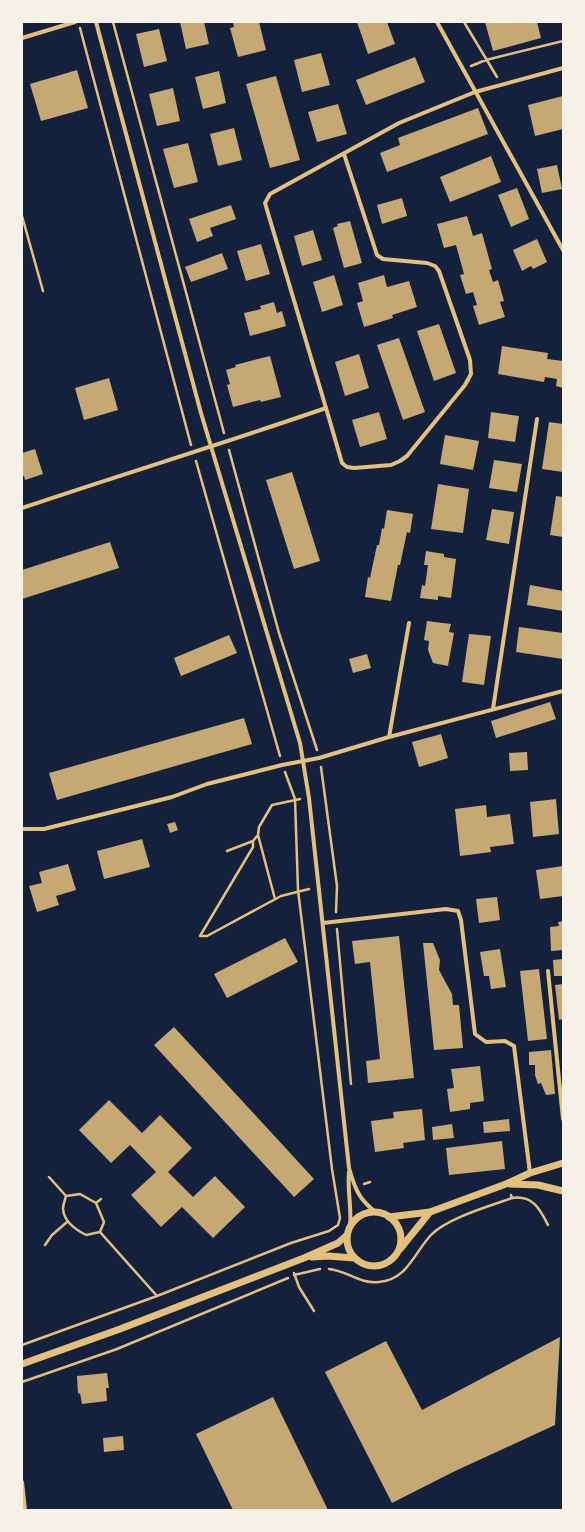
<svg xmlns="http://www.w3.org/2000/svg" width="585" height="1532" viewBox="0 0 585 1532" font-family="Literata,serif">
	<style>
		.building { fill: #c6a872 }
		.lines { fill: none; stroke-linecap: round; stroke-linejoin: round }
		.path { stroke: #e5c07b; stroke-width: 2.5 }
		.minor { stroke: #e5c07b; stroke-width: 4 }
		.tertiary { stroke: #e5c07b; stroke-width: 7 }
	</style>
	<rect width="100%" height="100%" fill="#14213d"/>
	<path class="building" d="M 180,22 L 204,22 L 209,44 L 186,49 Z
		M 233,22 L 259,22 L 266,50 L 238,57 L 230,28 L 234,27 Z
		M 357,22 L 387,22 L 395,44 L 368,54 Z
		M 485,22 L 537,22 L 541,38 L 493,51 Z
		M 159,29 L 167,61 L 144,67 L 136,34 Z
		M 321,53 L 330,85 L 302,92 L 294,60 Z
		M 415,57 L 425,82 L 366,105 L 356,80 Z
		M 77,70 L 88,108 L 41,121 L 30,84 Z
		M 219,71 L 226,103 L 203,109 L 195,77 Z
		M 276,76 L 300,160 L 270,168 L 246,84 Z
		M 173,88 L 180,121 L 157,126 L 149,94 Z
		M 563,96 L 563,129 L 535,136 L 528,105 Z
		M 338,104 L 347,134 L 317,142 L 308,112 Z
		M 478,108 L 488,134 L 387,172 L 380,153 L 400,145 L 398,138 Z
		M 234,128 L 242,160 L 218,166 L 210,134 Z
		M 188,143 L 198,182 L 174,188 L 163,149 Z
		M 491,156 L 501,182 L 450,202 L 440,177 Z
		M 557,165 L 562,189 L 542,193 L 537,169 Z
		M 517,188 L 529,219 L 511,227 L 498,195 Z
		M 402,198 L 407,216 L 382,224 L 377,205 Z
		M 231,205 L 236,219 L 210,228 L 213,236 L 197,242 L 189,219 Z
		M 467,216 L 473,236 L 482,233 L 492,269 L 489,270 L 493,282 L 498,280 L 504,301 L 500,302 L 505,317 L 479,325 L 473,306 L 477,305 L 473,292 L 466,294 L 460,275 L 464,274 L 456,245 L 444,248 L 437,224 Z
		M 350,221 L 362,263 L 344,268 L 333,228 L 338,226 L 337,224 Z
		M 313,230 L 322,260 L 302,266 L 294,236 Z
		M 537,239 L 547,262 L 533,269 L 531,266 L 522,271 L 513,250 Z
		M 261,244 L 270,274 L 246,281 L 237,251 Z
		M 222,253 L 228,269 L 191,282 L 185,267 Z
		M 334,275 L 343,305 L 322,312 L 313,282 Z
		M 384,275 L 387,287 L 409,281 L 417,307 L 392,315 L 393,318 L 364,327 L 357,303 L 363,301 L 358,283 Z
		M 274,302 L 277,313 L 282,311 L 286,326 L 250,336 L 244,313 L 261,309 L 260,306 Z
		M 439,324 L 456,373 L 434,381 L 417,331 Z
		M 399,338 L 425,412 L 403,420 L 377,345 Z
		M 502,346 L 548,353 L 547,359 L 563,361 L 563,388 L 556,386 L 557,379 L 545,377 L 544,382 L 498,374 Z
		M 359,354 L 369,388 L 345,396 L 335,362 Z
		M 270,356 L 281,397 L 261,402 L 260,400 L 233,407 L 227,385 L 230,384 L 226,370 L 236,367 L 235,365 Z
		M 109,378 L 118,410 L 84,420 L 75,388 Z
		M 379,412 L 387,439 L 360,447 L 352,420 Z
		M 491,412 L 519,416 L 515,442 L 488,438 Z
		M 549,422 L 563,424 L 563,472 L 542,469 Z
		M 445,435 L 479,441 L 473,470 L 440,464 Z
		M 35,449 L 43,474 L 25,480 L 24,476 L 22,477 L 22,453 Z
		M 494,460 L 522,464 L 517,492 L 489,488 Z
		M 292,472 L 320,561 L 294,569 L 266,480 Z
		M 438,484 L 469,489 L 463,533 L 431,529 Z
		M 556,496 L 563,497 L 563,537 L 550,535 Z
		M 492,509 L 514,512 L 509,544 L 486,540 Z
		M 387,510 L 413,514 L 410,533 L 407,532 L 400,565 L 398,565 L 391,601 L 365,597 L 368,577 L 370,578 L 377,545 L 379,545 L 382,528 L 384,529 Z
		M 110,542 L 119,568 L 22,599 L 22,570 Z
		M 426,551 L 444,554 L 444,557 L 456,559 L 451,598 L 438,596 L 438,600 L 420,598 L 422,585 L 425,586 L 428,565 L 424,565 Z
		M 530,585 L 563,591 L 563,611 L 527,605 Z
		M 427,621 L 451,624 L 449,632 L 454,633 L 448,666 L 433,663 L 428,650 L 429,641 L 424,640 Z
		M 519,627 L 563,633 L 563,659 L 516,652 Z
		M 469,634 L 491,636 L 484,685 L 462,682 Z
		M 229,635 L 237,653 L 181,676 L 174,658 Z
		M 367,654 L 371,668 L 353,673 L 349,659 Z
		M 550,702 L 556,719 L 496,738 L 491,721 Z
		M 244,718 L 252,744 L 57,800 L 49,773 Z
		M 441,734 L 448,758 L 419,767 L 412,742 Z
		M 527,752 L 528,770 L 510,771 L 509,753 Z
		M 556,799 L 559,834 L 533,837 L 530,802 Z
		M 486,805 L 487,817 L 510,814 L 514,844 L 490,847 L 491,852 L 460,856 L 455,809 Z
		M 175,822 L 178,830 L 170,833 L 167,824 Z
		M 142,839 L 150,867 L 104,879 L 97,851 Z
		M 68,864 L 76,890 L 56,896 L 59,905 L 37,912 L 29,886 L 42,883 L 39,872 Z
		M 563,866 L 563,896 L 540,899 L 536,870 Z
		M 497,897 L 500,920 L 479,923 L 476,899 Z
		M 563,921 L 563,950 L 551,951 L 550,927 L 559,926 L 558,922 Z
		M 399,936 L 414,1078 L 368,1083 L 366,1061 L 380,1059 L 370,962 L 355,964 L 352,941 Z
		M 285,938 L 298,962 L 227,998 L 214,974 Z
		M 423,943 L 433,943 L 440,960 L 439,970 L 452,994 L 453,1005 L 459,1005 L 463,1048 L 434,1050 Z
		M 500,949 L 506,987 L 491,989 L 489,976 L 484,976 L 480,952 Z
		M 563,959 L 563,976 L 554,976 L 553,960 Z
		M 539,969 L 547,1039 L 528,1041 L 520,971 Z
		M 563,984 L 563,1019 L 559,1020 L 555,985 Z
		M 174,1027 L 314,1179 L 294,1197 L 154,1045 Z
		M 551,1050 L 555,1094 L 546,1095 L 541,1083 L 538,1084 L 535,1075 L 535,1065 L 529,1065 L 529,1052 Z
		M 480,1066 L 484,1101 L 470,1103 L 470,1109 L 450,1112 L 447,1089 L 454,1088 L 451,1069 Z
		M 109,1100 L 142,1133 L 160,1115 L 192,1148 L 168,1172 L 193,1197 L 215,1176 L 245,1207 L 213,1238 L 182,1207 L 161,1227 L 131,1195 L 156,1172 L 130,1145 L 111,1163 L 79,1130 Z
		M 422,1109 L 425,1140 L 403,1143 L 404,1148 L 375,1152 L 371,1121 L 394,1118 L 393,1112 Z
		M 509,1119 L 510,1131 L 484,1133 L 483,1122 Z
		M 452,1124 L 454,1138 L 433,1140 L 432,1127 Z
		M 502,1141 L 505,1169 L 449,1175 L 446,1148 Z
		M 560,1337 L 555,1425 L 453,1472 L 392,1503 L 325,1372 L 386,1341 L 422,1410 Z
		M 107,1373 L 109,1388 L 106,1388 L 107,1401 L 82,1404 L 80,1393 L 78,1394 L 77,1376 Z
		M 273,1397 L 328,1510 L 233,1510 L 196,1434 Z
		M 123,1436 L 124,1450 L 104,1452 L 103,1438 Z"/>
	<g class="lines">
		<path class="path" d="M 113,22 L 224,433
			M 464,22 L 497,77
			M 80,28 L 191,445
			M 471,66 L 486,60 L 563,41
			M 22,216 L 43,291
			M 229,450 L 279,633 L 317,750
			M 196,461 L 280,756
			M 321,767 L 337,886 L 336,912
			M 258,835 L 253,841 L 253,847 L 200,936 L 207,936 L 281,896 L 309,889
			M 227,851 L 253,841
			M 275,899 L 258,835 L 259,827 L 272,805 L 300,799
			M 337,929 L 351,1084
			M 49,1177 L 66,1196 L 80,1194 L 96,1203 L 104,1222 L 100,1232 L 157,1296
			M 364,1184 L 370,1182
			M 66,1196 C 65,1200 63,1205 63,1209 C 64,1222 76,1230 86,1235 L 100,1232
			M 512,1198 C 533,1195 540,1209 548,1225
			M 96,1203 L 101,1199
			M 45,1245 L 52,1235 L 67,1222
			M 329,1269 C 348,1271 359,1284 379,1282 C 407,1280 414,1253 431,1235 C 447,1218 490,1206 512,1198 L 511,1195
			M 294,1273 L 299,1287 L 314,1311
			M 294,1275 L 320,1269
			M 22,1345 L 157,1296 L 291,1243 L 329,1231 L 338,1225 L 340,1218 L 332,1169 L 298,890 L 295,799 L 285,772
			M 22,1382 L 117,1349 L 288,1278"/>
		<path class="minor" d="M 96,22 L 201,413 L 300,743 L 309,798 L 349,1168 C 355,1189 359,1200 377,1213
			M 437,22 L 563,250
			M 22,38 L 75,22
			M 326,408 L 342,463 L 347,467 L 354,468 L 391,465 L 400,461 L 407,456 L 465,385 L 471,374 L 470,360 L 439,271 L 435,266 L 427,263 L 383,259 L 377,255 L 344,154
			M 22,508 C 123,474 225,443 326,408 L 265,203 L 270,194 L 399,123 L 475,92 L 563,68
			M 493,709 L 537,419
			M 389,737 L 409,623
			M 22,829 L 44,829 L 172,797 L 207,784 L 282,765 L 319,758 L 389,737 L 563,691
			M 323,923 L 446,909 L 458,911 L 461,920 L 475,1034 L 486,1042 L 505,1041 L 514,1046 L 530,1173
			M 548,971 L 563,1119
			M 349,1172 C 347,1190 352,1208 350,1226
			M 22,1482 L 25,1510"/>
		<path class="tertiary" d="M 510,1184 L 538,1185 L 563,1191
			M347 1239a27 27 0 1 1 54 0a27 27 0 1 1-54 0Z
			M 389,1217 L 430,1212 L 506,1184 L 530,1173 L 563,1163
			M 400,1249 L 430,1212
			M 312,1257 L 328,1256 L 354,1258
			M 22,1364 L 120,1329 L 304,1258 L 338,1243 L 347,1235"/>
	</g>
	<rect width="585" height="1532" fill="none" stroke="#f6f1e7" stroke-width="46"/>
</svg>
